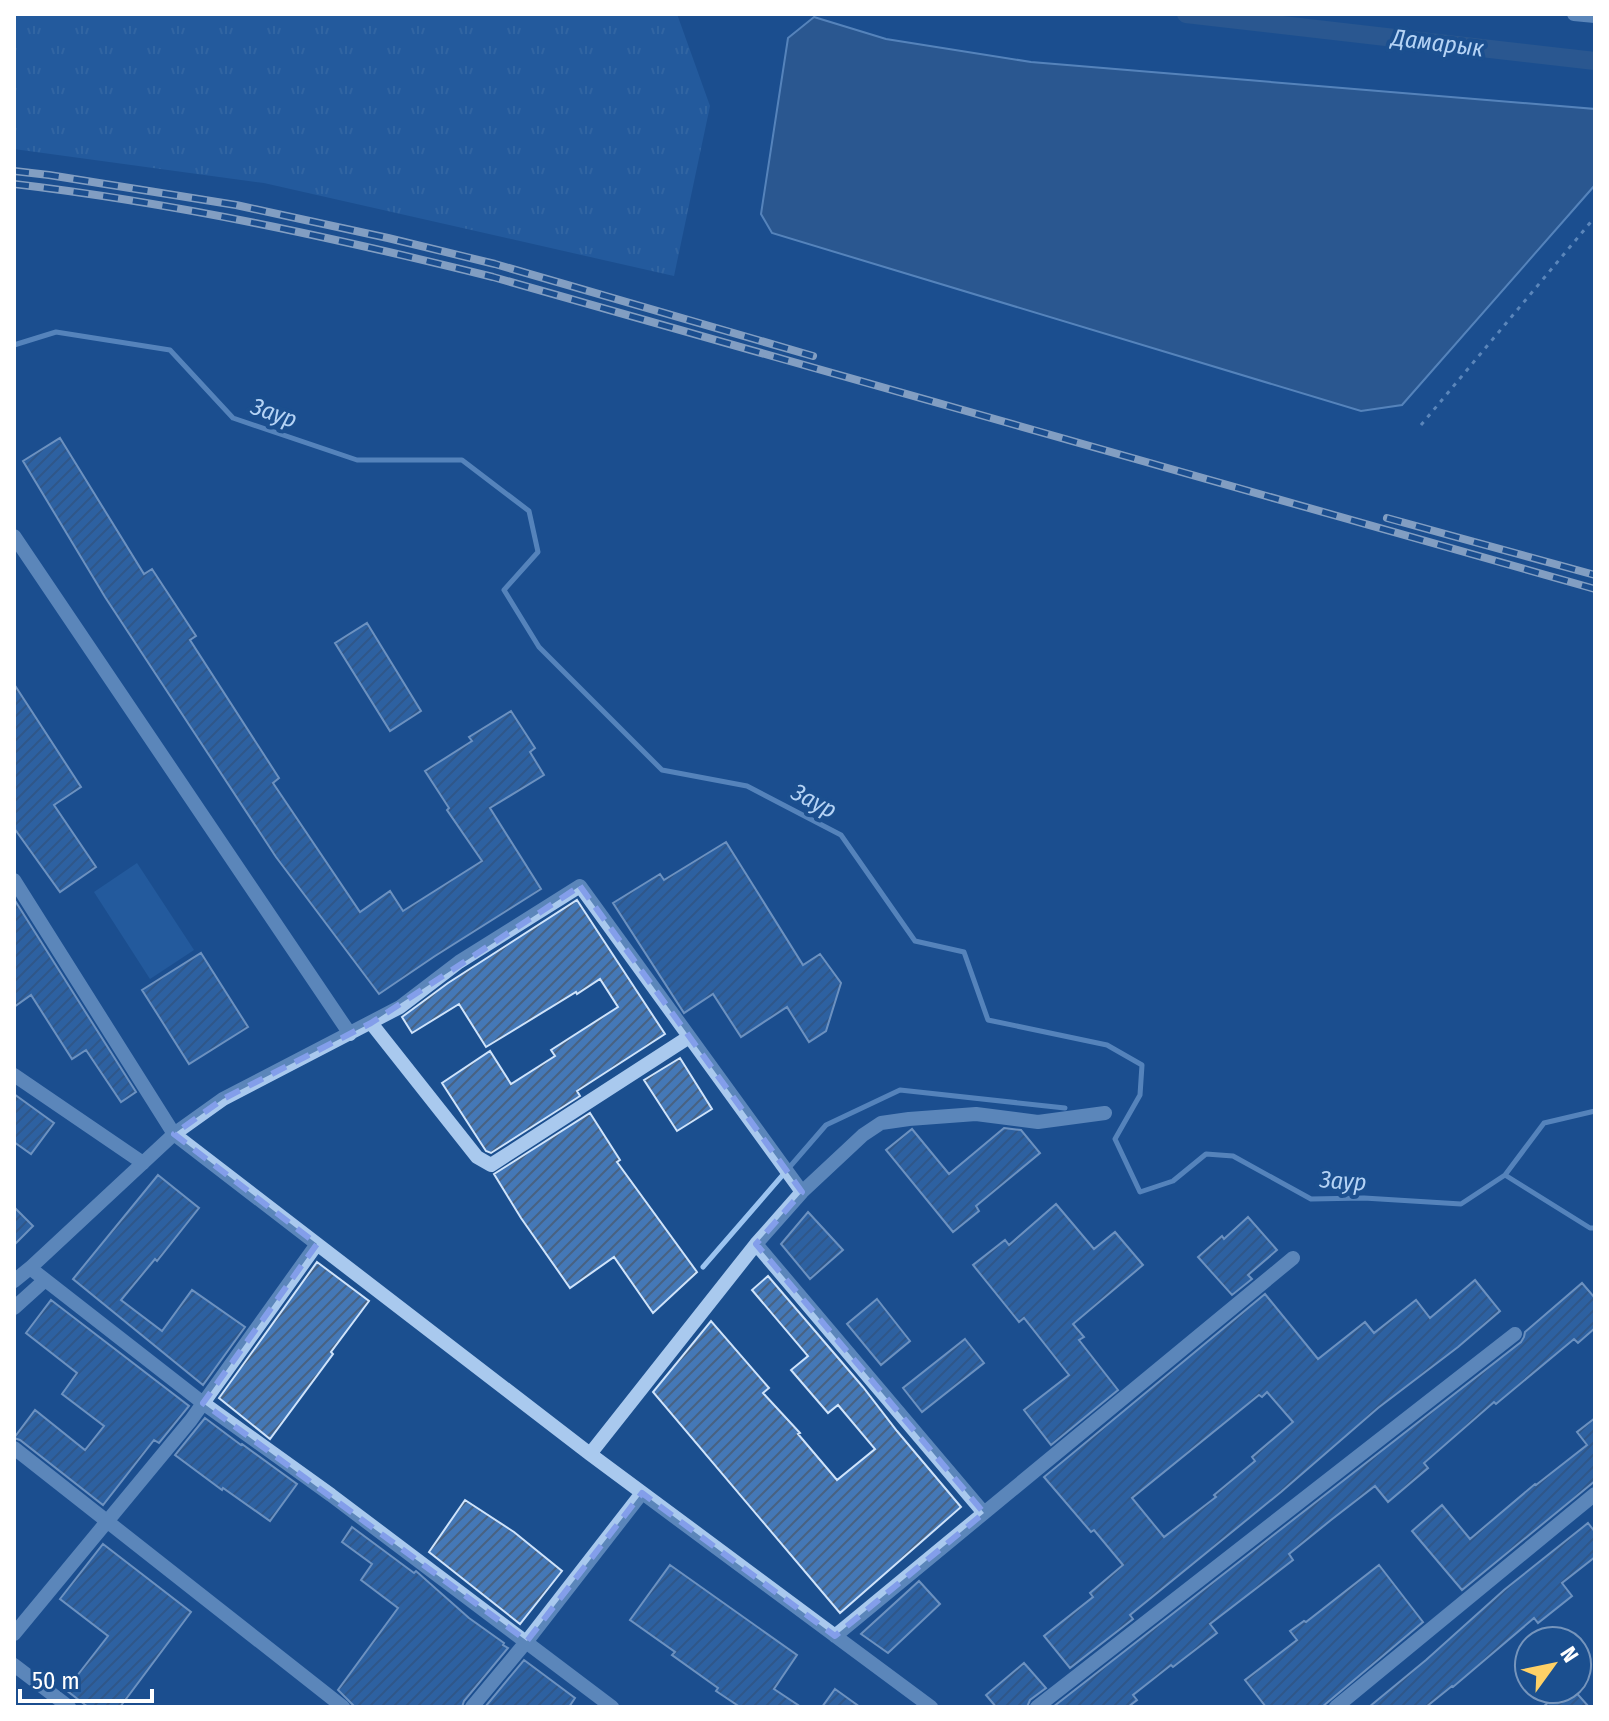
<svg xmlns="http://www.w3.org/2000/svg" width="1609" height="1721" viewBox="0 0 1609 1721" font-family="'Fira Sans Condensed',sans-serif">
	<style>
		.grass { fill: url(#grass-tufts) }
		.pitch { fill: #2e69ad }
		.water { fill: #3c6290; stroke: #9cc4f0; stroke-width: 2 }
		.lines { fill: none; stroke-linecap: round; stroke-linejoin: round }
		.stream { stroke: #9cc4f0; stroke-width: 5 }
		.canal { stroke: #3c6290; stroke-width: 18 }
		.building { fill: url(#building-hatch); stroke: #cfe3fa; stroke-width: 2; fill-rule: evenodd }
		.path { stroke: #a9c9ee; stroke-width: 3; stroke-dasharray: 4 6; stroke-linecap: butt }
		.minor { stroke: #a9c9ee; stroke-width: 14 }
		.rail-casing { stroke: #fff; stroke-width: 8 }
		.rail { stroke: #1b4f8f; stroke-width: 5; stroke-dasharray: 15; stroke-linecap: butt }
		.marked { fill: none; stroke: #839eea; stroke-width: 6; stroke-dasharray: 16 10; stroke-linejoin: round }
		.labels { text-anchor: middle; stroke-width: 8; stroke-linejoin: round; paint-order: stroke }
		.water-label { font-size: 24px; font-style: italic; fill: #b5d3f5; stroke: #1b4f8f }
	</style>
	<defs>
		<pattern id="grass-tufts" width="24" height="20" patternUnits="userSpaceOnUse" patternTransform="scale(2)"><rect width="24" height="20" fill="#2e69ad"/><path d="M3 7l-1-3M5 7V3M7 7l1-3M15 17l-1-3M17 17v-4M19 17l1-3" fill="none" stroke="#4d80b9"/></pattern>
		<pattern id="building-hatch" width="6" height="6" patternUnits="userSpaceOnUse" patternTransform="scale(2)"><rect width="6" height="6" fill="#4478b7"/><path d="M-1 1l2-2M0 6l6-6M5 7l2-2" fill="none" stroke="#486282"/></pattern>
	</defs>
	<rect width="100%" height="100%" fill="#1b4f8f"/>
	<path class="grass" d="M 14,14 L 677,14 L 710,106 L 674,276 L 264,183 L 14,149 Z"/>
	<path class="pitch" d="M 137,863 L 194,950 L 150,979 L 94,892 Z"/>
	<path class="water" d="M 814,17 L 886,39 L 1031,62 L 1595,109 L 1595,185 L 1402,405 L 1361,411 L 772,233 L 761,214 L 788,38 Z"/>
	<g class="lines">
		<path class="stream" d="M 14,345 L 56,332 L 170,350 L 233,418 L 357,460 L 462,460 L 529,511 L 538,552 L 504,590 L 539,647 L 662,770 L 747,786 L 841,835 L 915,941 L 964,952 L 988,1020 L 1107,1045 L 1142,1065 L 1140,1095 L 1115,1139 L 1140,1192 L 1173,1181 L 1206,1154 L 1233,1156 L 1311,1199 L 1364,1198 L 1461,1204 L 1505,1175 L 1544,1123 L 1595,1111
			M 1505,1175 L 1590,1228 L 1595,1228
			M 703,1267 L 826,1125 L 900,1090 L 1065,1108"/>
		<path class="canal" d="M 1186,14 L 1595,61"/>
	</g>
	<path class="building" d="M 60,438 L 144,574 L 152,569 L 196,636 L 190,640 L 279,778 L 273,783 L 360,912 L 390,891 L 403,911 L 482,861 L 447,810 L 449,808 L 425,771 L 472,741 L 469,737 L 511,711 L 535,748 L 530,752 L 544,775 L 490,808 L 541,889 L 435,956 L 379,994 L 276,857 L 105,597 L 23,461 Z
		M 367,623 L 421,711 L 390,731 L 335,643 Z
		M 14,684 L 81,787 L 54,805 L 96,867 L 60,892 L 14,828 Z
		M 726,842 L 803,965 L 820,954 L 841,983 L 826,1031 L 809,1042 L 787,1007 L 741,1037 L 713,994 L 684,1013 L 613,903 L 660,874 L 664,880 Z
		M 14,899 L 136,1092 L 121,1102 L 86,1050 L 72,1059 L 31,995 L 14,1007 Z
		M 577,900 L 665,1034 L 577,1091 L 580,1096 L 491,1153 L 486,1151 L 442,1083 L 490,1051 L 511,1084 L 555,1056 L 551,1050 L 618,1007 L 600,979 L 577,994 L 576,992 L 486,1047 L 459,1004 L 412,1033 L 402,1017 L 448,983 Z
		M 201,953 L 248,1027 L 189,1064 L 142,990 Z
		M 680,1058 L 712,1109 L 677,1131 L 644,1080 Z
		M 14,1094 L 54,1123 L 31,1154 L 14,1142 Z
		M 590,1113 L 620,1160 L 617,1162 L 697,1272 L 653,1313 L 614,1257 L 570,1288 L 521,1218 L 494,1174 Z
		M 1004,1128 L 1021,1130 L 1040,1153 L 976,1206 L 979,1211 L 953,1232 L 886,1150 L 912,1129 L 949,1174 Z
		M 158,1175 L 199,1208 L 157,1261 L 155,1259 L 121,1300 L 162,1331 L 192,1290 L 245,1327 L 203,1385 L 73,1279 Z
		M 1056,1204 L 1094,1249 L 1115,1232 L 1143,1265 L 1073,1324 L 1084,1337 L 1079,1340 L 1118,1390 L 1051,1445 L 1024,1410 L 1069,1375 L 1024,1318 L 1019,1322 L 973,1265 L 1005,1240 L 1009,1245 Z
		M 14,1207 L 33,1226 L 14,1245 Z
		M 808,1212 L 843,1250 L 810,1279 L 781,1244 Z
		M 1248,1217 L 1277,1250 L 1248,1275 L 1252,1279 L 1232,1295 L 1198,1257 L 1222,1236 L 1224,1239 Z
		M 317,1262 L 369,1301 L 331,1352 L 333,1354 L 270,1439 L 219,1398 Z
		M 768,1276 L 863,1387 L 897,1431 L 961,1507 L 840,1613 L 653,1392 L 711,1321 L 769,1388 L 763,1393 L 800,1433 L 798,1434 L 837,1480 L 875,1449 L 838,1405 L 828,1413 L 791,1370 L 808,1356 L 752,1290 Z
		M 1475,1280 L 1500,1311 L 1458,1347 L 1378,1408 L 1281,1492 L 1130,1615 L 1133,1619 L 1070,1668 L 1044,1636 L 1093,1597 L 1090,1593 L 1123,1565 L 1094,1530 L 1091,1532 L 1044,1477 L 1265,1294 L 1318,1359 L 1365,1322 L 1374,1333 L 1416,1300 L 1430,1318 ZM 1267,1392 L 1293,1422 L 1252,1457 L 1255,1461 L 1214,1495 L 1216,1497 L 1164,1537 L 1132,1498 L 1259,1395 L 1262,1397 Z
		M 1582,1283 L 1595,1298 L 1595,1328 L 1578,1343 L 1574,1339 L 1496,1404 L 1494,1402 L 1424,1463 L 1428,1468 L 1388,1502 L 1375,1486 L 1331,1520 L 1289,1554 L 1293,1560 L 1210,1624 L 1217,1633 L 1173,1667 L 1171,1665 L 1133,1695 L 1137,1700 L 1128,1707 L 1053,1707 L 1521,1342 L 1524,1337 L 1525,1332 Z
		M 877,1299 L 910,1341 L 881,1365 L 847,1324 Z
		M 51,1300 L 189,1406 L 159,1443 L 154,1440 L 103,1505 L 20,1440 L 14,1438 L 35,1410 L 85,1450 L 104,1426 L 62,1394 L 77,1373 L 26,1333 Z
		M 965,1339 L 984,1363 L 922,1412 L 903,1388 Z
		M 205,1418 L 241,1445 L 242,1444 L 297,1484 L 270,1521 L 223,1488 L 222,1490 L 175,1455 Z
		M 1595,1418 L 1595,1481 L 1462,1590 L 1412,1531 L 1442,1505 L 1470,1539 L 1535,1484 L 1536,1485 L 1587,1445 L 1577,1432 Z
		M 465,1500 L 514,1532 L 562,1571 L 520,1624 L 429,1552 Z
		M 1588,1523 L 1595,1532 L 1595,1557 L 1562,1583 L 1572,1596 L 1538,1623 L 1534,1618 L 1453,1687 L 1452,1686 L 1426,1707 L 1369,1707 L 1426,1660 L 1504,1590 Z
		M 352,1527 L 414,1573 L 416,1571 L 469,1618 L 504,1643 L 503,1645 L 508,1648 L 464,1701 L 462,1707 L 355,1707 L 338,1690 L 398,1608 L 361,1580 L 372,1564 L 342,1542 Z
		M 103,1544 L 191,1612 L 120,1707 L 88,1707 L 66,1690 L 108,1636 L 60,1599 Z
		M 670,1565 L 797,1655 L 774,1689 L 801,1707 L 740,1707 L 716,1691 L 718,1688 L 672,1655 L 675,1652 L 630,1620 Z
		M 1379,1565 L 1423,1622 L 1322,1707 L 1266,1707 L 1245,1680 L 1297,1640 L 1290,1631 L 1304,1621 L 1306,1622 Z
		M 919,1581 L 940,1604 L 888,1653 L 861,1634 Z
		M 524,1660 L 575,1698 L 569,1707 L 485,1707 Z
		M 1024,1663 L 1046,1688 L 1030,1700 L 1027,1707 L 996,1707 L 986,1695 Z
		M 835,1689 L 860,1707 L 822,1707 Z
		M 1563,1689 L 1573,1689 L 1589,1707 L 1543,1707 Z"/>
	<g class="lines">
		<path class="path" d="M 1421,425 L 1595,217"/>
		<path class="minor" d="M 1574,14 L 1595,16
			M 14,536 L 350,1034
			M 14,880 L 174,1134 L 223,1099 L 400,1007 L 459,962 L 580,886 L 802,1192
			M 371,1023 L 477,1157 L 491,1165 L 689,1037
			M 14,1075 L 143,1163
			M 756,1244 L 984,1513
			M 30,1268 L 203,1403 L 331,1495 L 612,1707
			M 14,1281 L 30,1268 L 174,1134 L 590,1454 L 931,1707
			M 14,1308 L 45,1280
			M 14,1448 L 343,1707
			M 590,1454 L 756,1244 L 802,1192 L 863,1135 L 881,1123 L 909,1119 L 976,1114 L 1038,1122 L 1105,1113
			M 14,1634 L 191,1420 L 317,1244
			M 835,1636 L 1293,1258
			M 14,1665 L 69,1707
			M 472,1707 L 527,1641 L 642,1493
			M 1037,1707 L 1515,1334
			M 1336,1707 L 1595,1494"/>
		<g class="rail-casing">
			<path id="rail" d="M 14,171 L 49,175 L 236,205 L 388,238 L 495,264 L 813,356
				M 14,184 C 176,203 335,238 493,277 L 1595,589
				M 1387,518 L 1595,575"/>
		</g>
		<use href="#rail" class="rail"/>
	</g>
	<path d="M0 0H1609V1721H0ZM 580,886 L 802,1192 L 756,1244 L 984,1513 L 835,1636 L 642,1493 L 527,1641 L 203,1403 L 317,1244 L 174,1134 L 223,1099 L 371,1023 Z" fill="#1b4f8f" fill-opacity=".55" fill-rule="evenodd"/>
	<path class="marked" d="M 580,886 L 802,1192 L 756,1244 L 984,1513 L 835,1636 L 642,1493 L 527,1641 L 203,1403 L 317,1244 L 174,1134 L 223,1099 L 371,1023 Z"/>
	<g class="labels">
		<g class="water-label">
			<text transform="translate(1438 43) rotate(7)" y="8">Дамарык</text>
			<text transform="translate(274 413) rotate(19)" y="8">Заур</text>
			<text transform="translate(814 801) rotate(27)" y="8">Заур</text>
			<text transform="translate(1343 1181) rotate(4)" y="8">Заур</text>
		</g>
	</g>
	<rect width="1609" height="1721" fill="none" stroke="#ffffff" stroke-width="32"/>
	<g transform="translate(1553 1665) rotate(57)"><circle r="38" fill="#1b4f8f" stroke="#7695bc" stroke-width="2"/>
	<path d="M0-6L14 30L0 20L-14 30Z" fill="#ffd166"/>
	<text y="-12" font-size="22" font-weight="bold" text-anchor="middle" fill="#ffffff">N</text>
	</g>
	<path d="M20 1689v12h132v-12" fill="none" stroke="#ffffff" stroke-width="4"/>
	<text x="32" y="1689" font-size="24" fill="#ffffff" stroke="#1b4f8f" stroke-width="6" paint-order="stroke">50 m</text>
</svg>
